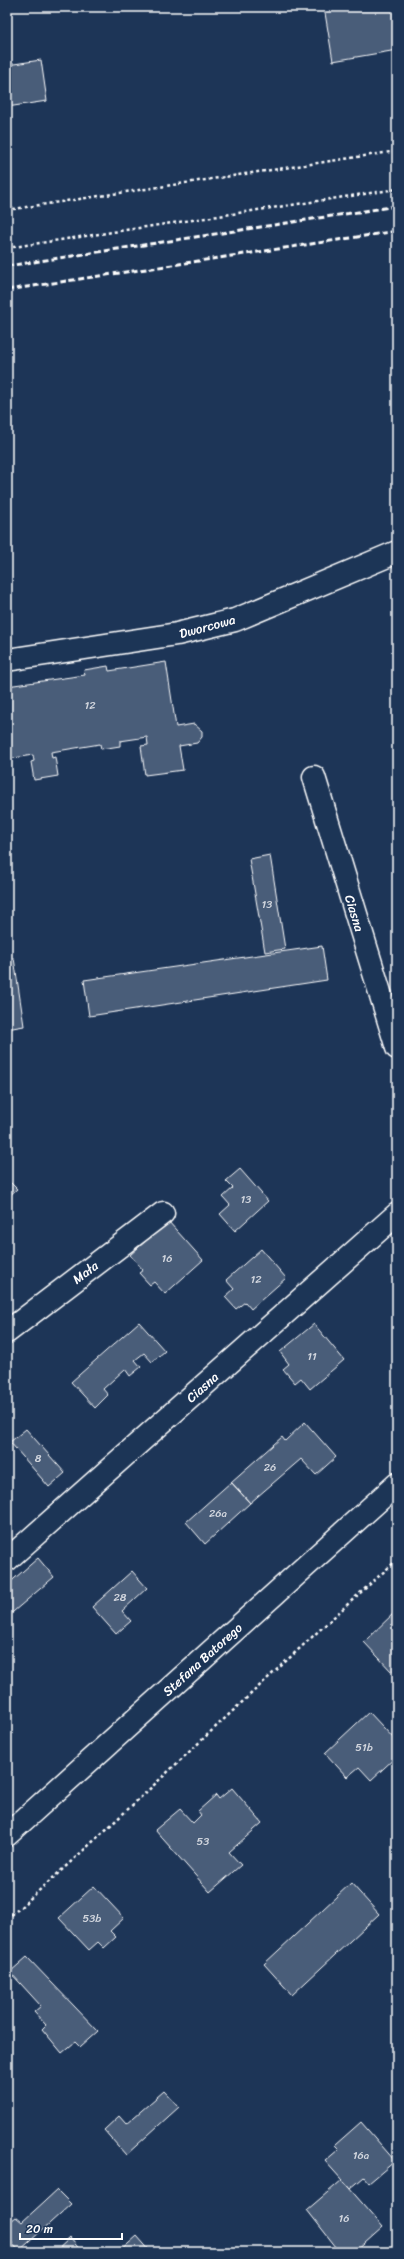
<svg xmlns="http://www.w3.org/2000/svg" width="404" height="2259" viewBox="0 0 404 2259" font-family="Sriracha,sans-serif">
	<style>
		.building { fill: #4a5d79; stroke: #fff }
		.lines { fill: none; stroke-linecap: round; stroke-linejoin: round }
		.minor-casing { stroke: #fff; stroke-width: 25 }
		.path { stroke: #fff; stroke-width: 2.5; stroke-dasharray: 3 3; stroke-linecap: butt }
		.minor { stroke: #1d3557; stroke-width: 22 }
		.rail { stroke: #fff; stroke-width: 3; stroke-dasharray: 6 3; stroke-linecap: butt }
		.labels { text-anchor: middle; stroke-width: 3; stroke-linejoin: round; paint-order: stroke }
		.number-label { font-size: 11px; fill: #d2d6de }
		.street-label { font-size: 13px; fill: #fff; stroke: #1d3557 }
	</style>
	<rect width="100%" height="100%" fill="#1d3557"/>
	<filter id="ink" filterUnits="userSpaceOnUse"><feTurbulence type="fractalNoise" baseFrequency=".025" numOctaves="2"/><feDisplacementMap in="SourceGraphic" scale="8" xChannelSelector="R" yChannelSelector="G"/><feConvolveMatrix kernelMatrix="1 2 1 2 8 2 1 2 1" color-interpolation-filters="sRGB"/></filter>
	<g filter="url(#ink)">
		<path class="building" d="M 324,7 L 397,7 L 397,50 L 333,61 Z
			M 41,60 L 47,101 L 7,107 L 7,65 Z
			M 166,662 L 176,727 L 194,724 L 202,731 L 202,737 L 197,743 L 179,746 L 183,770 L 145,775 L 141,746 L 148,745 L 147,737 L 120,741 L 120,746 L 101,749 L 100,744 L 51,752 L 52,758 L 55,757 L 58,776 L 34,780 L 31,762 L 34,761 L 33,755 L 7,759 L 7,686 L 85,675 L 84,670 L 108,666 L 109,671 Z
			M 270,855 L 285,949 L 265,952 L 249,859 Z
			M 322,946 L 327,980 L 89,1016 L 84,980 Z
			M 14,958 L 24,1026 L 7,1029 L 7,959 Z
			M 240,1169 L 268,1201 L 235,1231 L 220,1214 L 230,1205 L 223,1197 L 233,1188 L 226,1181 Z
			M 7,1179 L 17,1189 L 7,1198 Z
			M 168,1221 L 203,1260 L 165,1294 L 154,1282 L 150,1285 L 139,1273 L 143,1270 L 130,1255 Z
			M 261,1249 L 286,1278 L 251,1309 L 245,1302 L 236,1309 L 225,1297 L 234,1289 L 226,1280 Z
			M 139,1322 L 165,1351 L 152,1362 L 144,1353 L 135,1360 L 141,1367 L 130,1376 L 125,1369 L 103,1389 L 108,1395 L 95,1408 L 71,1382 Z
			M 314,1324 L 344,1360 L 310,1389 L 301,1378 L 295,1383 L 283,1369 L 289,1364 L 280,1352 Z
			M 305,1422 L 336,1457 L 316,1475 L 301,1459 L 250,1503 L 231,1482 L 282,1437 L 285,1441 Z
			M 26,1429 L 65,1473 L 49,1487 L 10,1442 Z
			M 231,1482 L 250,1503 L 205,1544 L 186,1522 Z
			M 38,1558 L 54,1577 L 7,1617 L 7,1585 Z
			M 132,1571 L 147,1588 L 122,1611 L 131,1621 L 116,1634 L 92,1607 Z
			M 397,1610 L 397,1667 L 392,1672 L 364,1642 Z
			M 369,1712 L 397,1742 L 397,1756 L 371,1780 L 359,1767 L 347,1777 L 325,1753 Z
			M 232,1788 L 262,1823 L 229,1852 L 241,1865 L 210,1892 L 155,1830 L 180,1809 L 193,1823 L 201,1815 L 198,1811 L 216,1795 L 219,1799 Z
			M 351,1883 L 379,1914 L 292,1995 L 264,1964 Z
			M 94,1886 L 124,1918 L 110,1931 L 116,1937 L 104,1948 L 98,1942 L 89,1950 L 59,1918 Z
			M 27,1957 L 98,2031 L 80,2047 L 75,2042 L 62,2053 L 42,2029 L 46,2025 L 34,2012 L 41,2006 L 10,1972 Z
			M 164,2091 L 179,2107 L 126,2155 L 104,2130 L 119,2116 L 126,2124 Z
			M 361,2122 L 395,2161 L 369,2183 L 364,2177 L 350,2189 L 325,2161 L 339,2149 L 335,2145 Z
			M 342,2180 L 383,2227 L 355,2252 L 340,2252 L 307,2210 Z
			M 57,2190 L 71,2204 L 19,2251 L 7,2237 L 7,2224 L 16,2217 L 22,2222 Z
			M 137,2236 L 151,2252 L 119,2252 Z
			M 70,2238 L 82,2252 L 55,2252 Z"/>
		<g class="lines">
			<g class="minor-casing">
				<path id="minor" d="M 7,660 L 177,634 L 235,620 L 397,552
					M 314,777 L 397,1048
					M 7,1332 L 163,1213
					M 7,1560 L 397,1214
					M 7,1835 L 397,1484"/>
			</g>
			<path class="path" d="M 7,210 L 397,151
				M 7,248 L 397,189
				M 7,1919 C 140,1802 265,1677 397,1560"/>
			<use href="#minor" class="minor"/>
			<path class="rail" d="M 7,266 L 397,206
				M 7,290 L 397,231"/>
		</g>
	</g>
	<g class="labels">
		<g class="number-label">
			<text x="90" y="709">12</text>
			<text x="267" y="908">13</text>
			<text x="246" y="1203">13</text>
			<text x="167" y="1262">16</text>
			<text x="256" y="1283">12</text>
			<text x="312" y="1360">11</text>
			<text x="38" y="1462">8</text>
			<text x="270" y="1471">26</text>
			<text x="218" y="1517">26a</text>
			<text x="120" y="1601">28</text>
			<text x="364" y="1751">51b</text>
			<text x="203" y="1845">53</text>
			<text x="92" y="1922">53b</text>
			<text x="361" y="2159">16a</text>
			<text x="344" y="2222">16</text>
		</g>
		<g class="street-label">
			<text transform="translate(207 626) rotate(-15)" y="5">Dworcowa</text>
			<text transform="translate(355 913) rotate(73)" y="5">Ciasna</text>
			<text transform="translate(85 1272) rotate(-37)" y="5">Mała</text>
			<text transform="translate(202 1387) rotate(-42)" y="5">Ciasna</text>
			<text transform="translate(202 1659) rotate(-42)" y="5">Stefana Batorego</text>
		</g>
	</g>
	<rect width="404" height="2259" fill="none" stroke="#1d3557" stroke-width="24"/>
	<rect x="12" y="12" width="380" height="2235" fill="none" stroke="#fff" stroke-width="1.5" filter="url(#ink)"/>
	<path d="M20 2233v6h102v-6" fill="none" stroke="#ffffff" stroke-width="2"/>
	<text x="26" y="2233" font-size="12" fill="#ffffff" stroke="#1d3557" stroke-width="3" paint-order="stroke">20 m</text>
</svg>
